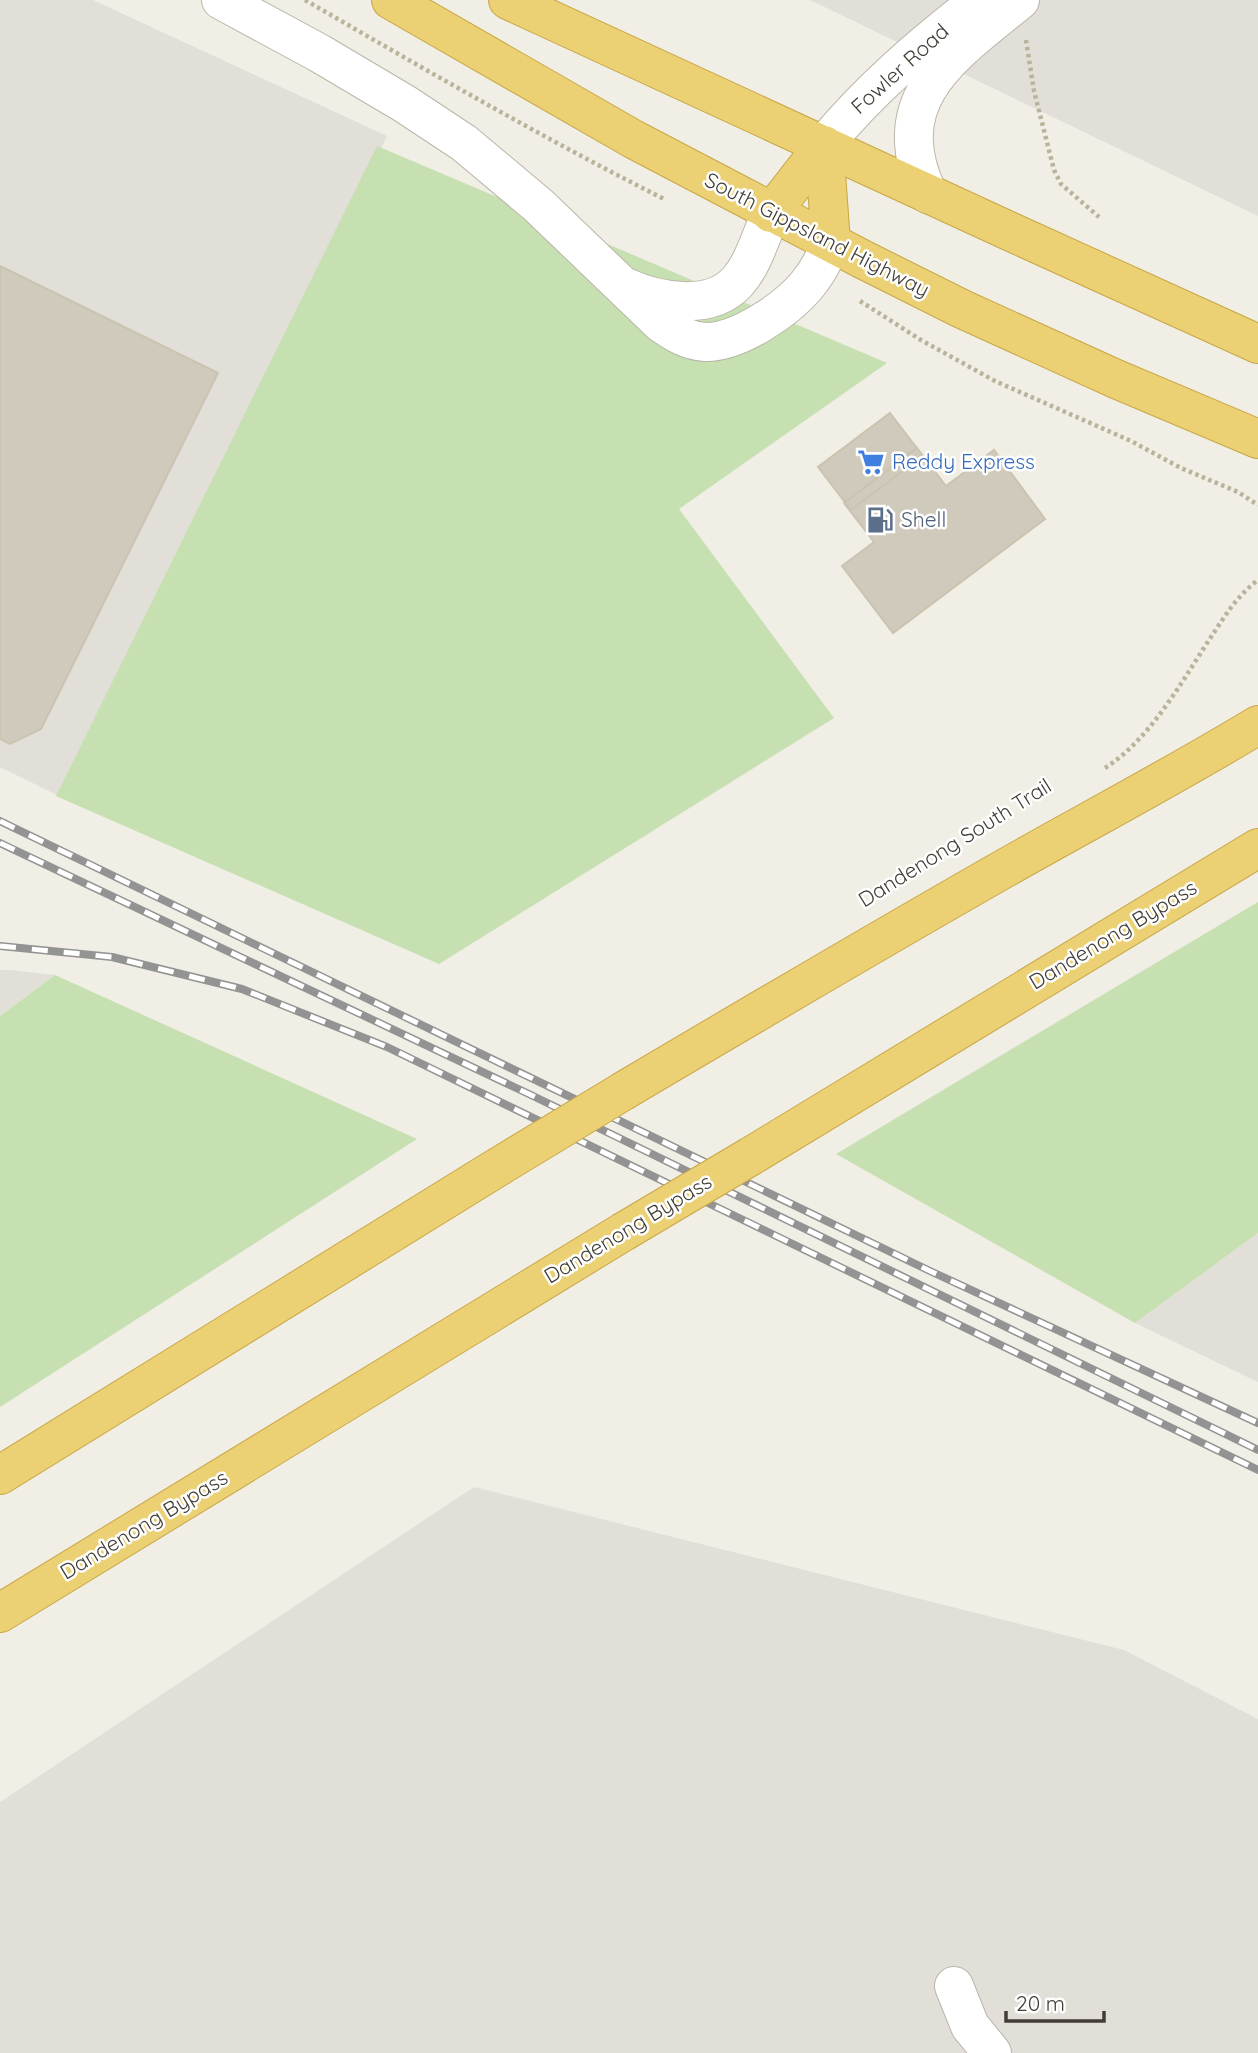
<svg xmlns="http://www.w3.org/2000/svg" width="1258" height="2053" viewBox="0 0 1258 2053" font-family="Quicksand,sans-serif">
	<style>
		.industrial { fill: #e2dfd9 }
		.green { fill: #c6e0b2 }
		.building { fill: #d0cabc; stroke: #cac3b0; stroke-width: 2 }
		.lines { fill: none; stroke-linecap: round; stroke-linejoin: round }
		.street-casing { stroke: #bab6a9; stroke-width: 40 }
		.highway-casing { stroke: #c9a746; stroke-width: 40 }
		.path { stroke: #bab39c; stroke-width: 4.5; stroke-dasharray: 3.5 3.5; stroke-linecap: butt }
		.street { stroke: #fff; stroke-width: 38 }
		.highway { stroke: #ebd174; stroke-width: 38 }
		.rail-casing { stroke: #939393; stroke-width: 8 }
		.rail { stroke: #fff; stroke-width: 5; stroke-dasharray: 16; stroke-linecap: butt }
		.highway-bridge-casing { stroke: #c9a746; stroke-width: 40; stroke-linecap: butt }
		.highway-bridge { stroke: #ebd174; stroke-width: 38 }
		.labels { text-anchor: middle; stroke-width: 5; stroke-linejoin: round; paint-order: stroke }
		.street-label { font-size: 21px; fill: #413e35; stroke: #fff }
		.shop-label { font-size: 21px; fill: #366cbe; stroke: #fff; text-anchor: start }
		.service-label { font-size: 21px; fill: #4e5e75; stroke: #fff; text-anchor: start }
	</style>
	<rect width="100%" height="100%" fill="#f0eee5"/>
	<path class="industrial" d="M 0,0 L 93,0 L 387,136 L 63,798 L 0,767 Z
		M 810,0 L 1258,0 L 1258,216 Z
		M 0,970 L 10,970 L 55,975 L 0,1016 Z
		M 1258,1233 L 1258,1382 L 1135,1323 Z
		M 474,1487 L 1124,1650 L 1258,1719 L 1258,2053 L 0,2053 L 0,1802 Z"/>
	<path class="green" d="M 377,146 L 887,363 L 679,509 L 834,718 L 439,964 L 56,796 Z
		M 1258,902 L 1258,1233 L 1135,1323 L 836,1154 Z
		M 55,975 L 417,1139 L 0,1407 L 0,1016 Z"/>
	<path class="building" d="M 0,266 L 218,373 L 41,729 L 10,744 L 0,739 Z
		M 890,413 L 923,456 L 851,510 L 818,467 Z
		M 917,448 L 946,486 L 994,450 L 1045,519 L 893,633 L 842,566 L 874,542 L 844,503 Z"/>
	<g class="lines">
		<g class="street-casing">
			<path id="street" d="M 221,0 L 319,53 L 405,104 L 464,143 L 538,205 L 661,323 C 675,333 688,341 705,342 C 738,343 787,309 807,285 C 817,273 825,258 831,243
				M 824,145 C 870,89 923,44 980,0
				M 928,194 C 883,98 953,55 1020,0
				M 628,288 C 645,296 664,300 682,301 C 744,304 751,260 771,213
				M 954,1986 L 970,2026 L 992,2053"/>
		</g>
		<g class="highway-casing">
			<path id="highway" d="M 391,0 L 633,139 L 864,260 L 962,309 L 1116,379 L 1258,439
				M 508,0 L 1009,231 L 1258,344
				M 824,145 L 831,243
				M 771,213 L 824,145
				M 625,1090 C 750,1016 874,943 1000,871 C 1086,822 1174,776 1258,725
				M 751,1156 L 1258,848
				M 0,1475 L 498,1167
				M 0,1613 L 623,1232"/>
		</g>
		<path class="path" d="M 305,0 C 424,69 543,138 666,200
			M 1026,40 L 1034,91 L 1054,170 L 1061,184 L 1099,217
			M 860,301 L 921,340 L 995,381 L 1131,441 L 1181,468 L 1238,492 L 1258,505
			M 1105,768 C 1152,738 1183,679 1213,634 C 1226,614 1239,594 1258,580"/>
		<use href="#street" class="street"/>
		<use href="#highway" class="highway"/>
		<g class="rail-casing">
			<path id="rail" d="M 0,821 L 930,1271 L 1258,1423
				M 0,843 L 531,1095 L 1258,1450
				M 0,946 L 112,957 L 242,989 L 387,1047 L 1258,1470"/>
		</g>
		<use href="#rail" class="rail"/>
		<g class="highway-bridge-casing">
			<path id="highway-bridge" d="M 498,1167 L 625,1090
				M 623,1232 L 751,1156"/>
		</g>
		<use href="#highway-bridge" class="highway-bridge"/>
	</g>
	<defs>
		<g id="supermarket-bare" transform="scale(2.1)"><path d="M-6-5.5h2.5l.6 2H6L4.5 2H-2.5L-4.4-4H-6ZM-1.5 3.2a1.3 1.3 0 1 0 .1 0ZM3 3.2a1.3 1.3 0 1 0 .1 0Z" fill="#3f7fe0" stroke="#fff" stroke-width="2.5" paint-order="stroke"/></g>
		<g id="fuel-bare" transform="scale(2.1)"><path d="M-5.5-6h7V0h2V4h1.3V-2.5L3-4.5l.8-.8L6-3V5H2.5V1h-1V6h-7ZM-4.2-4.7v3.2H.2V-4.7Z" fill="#5c6f8a" stroke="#fff" stroke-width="2.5" paint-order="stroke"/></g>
	</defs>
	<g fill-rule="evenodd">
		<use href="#supermarket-bare" x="871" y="462"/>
		<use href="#fuel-bare" x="880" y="520"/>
	</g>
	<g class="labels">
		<g class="street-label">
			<text transform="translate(900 69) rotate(-42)" y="7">Fowler Road</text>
			<text transform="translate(817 235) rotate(27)" y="7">South Gippsland Highway</text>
			<text transform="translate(955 843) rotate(-32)" y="7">Dandenong South Trail</text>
			<text transform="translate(1113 935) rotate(-31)" y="7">Dandenong Bypass</text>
			<text transform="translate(628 1229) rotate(-31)" y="7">Dandenong Bypass</text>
			<text transform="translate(144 1525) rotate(-31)" y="7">Dandenong Bypass</text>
		</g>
		<g class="shop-label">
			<text x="892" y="469">Reddy Express</text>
		</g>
		<g class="service-label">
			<text x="901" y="527">Shell</text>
		</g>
	</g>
	<path d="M1006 2011v10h98v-10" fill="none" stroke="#413e35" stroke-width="3.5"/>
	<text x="1016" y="2011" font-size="21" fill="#413e35" stroke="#ffffff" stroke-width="5" paint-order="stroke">20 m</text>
</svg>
